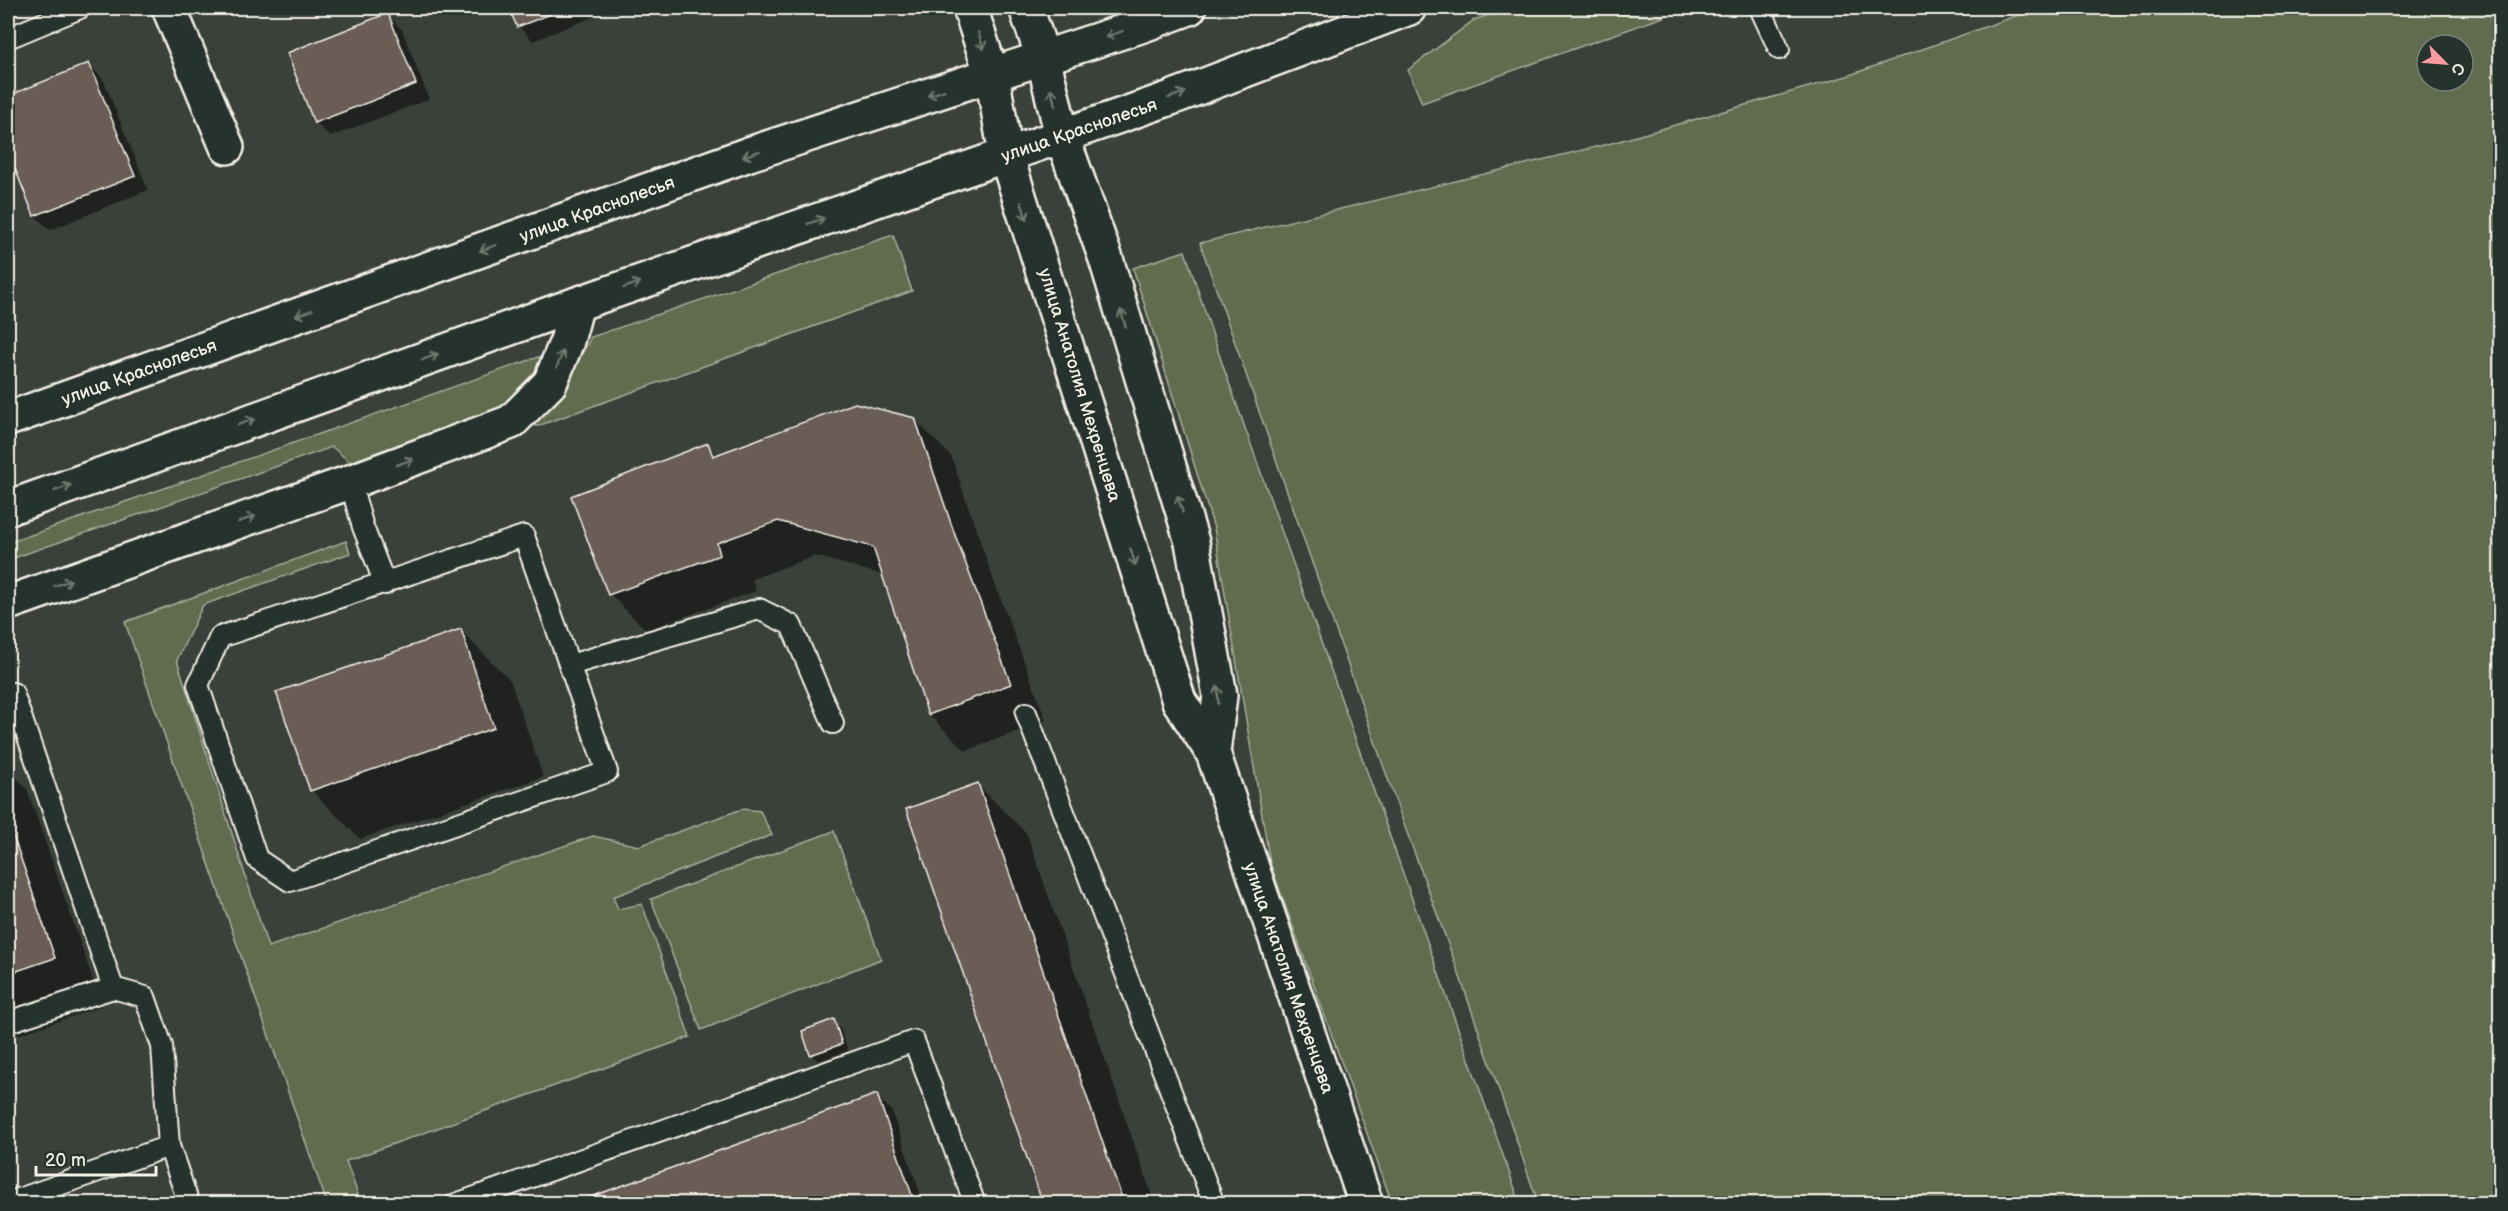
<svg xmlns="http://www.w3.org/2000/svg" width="2508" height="1211" viewBox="0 0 2508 1211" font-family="'Balsamiq Sans',sans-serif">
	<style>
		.green { fill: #606c4e; stroke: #aaae9b; stroke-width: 1.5; fill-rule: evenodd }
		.shadow { fill: #0007 }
		.building { fill: #695d57; stroke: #f4f1e8; stroke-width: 1.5 }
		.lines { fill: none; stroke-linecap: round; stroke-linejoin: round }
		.service-casing { stroke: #f4f1e8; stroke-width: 24 }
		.minor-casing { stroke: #f4f1e8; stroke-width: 38 }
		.tertiary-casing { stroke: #f4f1e8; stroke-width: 38 }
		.service { stroke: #26332d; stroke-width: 20 }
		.minor { stroke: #26332d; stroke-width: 33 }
		.tertiary { stroke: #26332d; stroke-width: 33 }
		.oneway { stroke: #6e766e }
		.labels { text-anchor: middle; stroke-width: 4.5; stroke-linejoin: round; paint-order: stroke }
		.street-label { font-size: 18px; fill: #f4f1e8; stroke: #26332d }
	</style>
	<rect width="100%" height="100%" fill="#3a403a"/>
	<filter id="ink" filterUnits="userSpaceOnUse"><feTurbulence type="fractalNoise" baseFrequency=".0167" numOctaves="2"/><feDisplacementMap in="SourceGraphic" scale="12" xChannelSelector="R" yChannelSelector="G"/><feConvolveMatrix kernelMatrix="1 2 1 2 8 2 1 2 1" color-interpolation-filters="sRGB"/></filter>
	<g filter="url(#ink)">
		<path class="green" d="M 1509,8 L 1602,8 L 1626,15 L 1666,16 L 1422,103 L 1408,70 L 1474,20 Z
			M 2038,8 L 2500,8 L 2500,1203 L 1538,1203 L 1458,971 L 1402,819 L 1200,243 L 1612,143 L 1847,76 ZM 2427,45 L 2463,45 L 2463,81 L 2427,81 Z
			M 893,235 L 912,291 L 538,426 L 530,425 C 558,399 574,370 591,337 Z
			M 1185,251 L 1222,363 L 1520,1203 L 1392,1203 L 1270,863 L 1214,528 L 1133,268 Z
			M 544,355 L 543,371 L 508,405 L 350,462 L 332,447 L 8,560 L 8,543 Z
			M 346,541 L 350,553 L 203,605 L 177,660 L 268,947 L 593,836 L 639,846 L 742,809 L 760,811 L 772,835 L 613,897 L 618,909 L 642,904 L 690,1037 L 346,1161 L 361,1203 L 327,1204 L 125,622 Z
			M 834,831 L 881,959 L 701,1030 L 651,899 Z"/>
		<path class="shadow" d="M 511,8 L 615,8 L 533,41 L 518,26 Z
			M 388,15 L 402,30 L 429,99 L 330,137 L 315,122 Z
			M 89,65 L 103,79 L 148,190 L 50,230 L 35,216 L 8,147 L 8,98 Z
			M 914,419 L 951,456 L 991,573 L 1046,720 L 966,751 L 929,715 L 883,575 L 815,556 L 752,579 L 756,591 L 646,630 L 610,594 L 708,445 L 719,456 Z
			M 460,630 L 510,680 L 543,777 L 360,839 L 311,790 Z
			M 8,769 L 27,789 L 102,1006 L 18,1035 L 8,1024 Z
			M 978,785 L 1027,834 L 1155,1204 L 1044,1204 Z
			M 833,1021 L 840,1028 L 848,1051 L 818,1061 L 811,1054 Z
			M 876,1096 L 891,1110 L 924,1204 L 576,1204 Z"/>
		<path class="building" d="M 509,8 L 566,8 L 517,27 Z
			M 388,13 L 416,84 L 314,123 L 287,53 Z
			M 89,63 L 135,176 L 34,216 L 8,151 L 8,96 Z
			M 855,403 L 915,418 L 955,535 L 1011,684 L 928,715 L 873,547 L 778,521 L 717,543 L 720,555 L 608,595 L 571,496 L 708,443 L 713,456 Z
			M 461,629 L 494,728 L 310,791 L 276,692 Z
			M 978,783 L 1124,1204 L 1043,1204 L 906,809 Z
			M 8,821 L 55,958 L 8,974 Z
			M 834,1019 L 842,1044 L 810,1055 L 802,1031 Z
			M 877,1094 L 915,1204 L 571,1204 Z"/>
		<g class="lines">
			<g class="service-casing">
				<path id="service" d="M 1760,8 L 1779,49
					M 8,38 L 80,8
					M 350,482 L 363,527 L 385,584
					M 524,536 L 607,772 L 290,881 L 257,859 L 198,685 L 220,637 Z
					M 570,665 L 759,609 L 791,625 L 833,723
					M 8,695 L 13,693 L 113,988 L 8,1022
					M 1026,713 L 1214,1204
					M 113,988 L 145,997 L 162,1046 L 169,1146 L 189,1204
					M 8,1203 L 169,1146
					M 456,1204 L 914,1041 L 975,1204"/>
			</g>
			<g class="minor-casing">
				<path id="minor" d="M 169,8 L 227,147
					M 1062,136 L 1106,259 L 1192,542 L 1220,695 L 1213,753
					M 1006,155 L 1179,701 L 1213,753 L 1366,1204
					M 8,603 L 350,482 L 511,422 L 550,383 L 567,341 L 577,304"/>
			</g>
			<g class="tertiary-casing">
				<path id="tertiary" d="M 970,8 L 992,75 L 1006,155
					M 1026,8 L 1043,57 L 1062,136
					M 8,419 L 749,154 L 1143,25 L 1189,8
					M 8,508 L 577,304 L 1171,98 L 1409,8"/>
			</g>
			<use href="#service" class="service"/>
			<use href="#minor" class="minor"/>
			<use href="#tertiary" class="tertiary"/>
		</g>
		<defs><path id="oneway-shaft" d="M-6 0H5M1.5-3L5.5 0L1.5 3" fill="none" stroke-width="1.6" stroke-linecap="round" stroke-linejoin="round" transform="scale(1.5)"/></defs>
		<g class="oneway">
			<use href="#oneway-shaft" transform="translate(1114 34) rotate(162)"/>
			<use href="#oneway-shaft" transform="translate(981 41) rotate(72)"/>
			<use href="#oneway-shaft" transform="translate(936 93) rotate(162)"/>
			<use href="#oneway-shaft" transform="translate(1177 95) rotate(-20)"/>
			<use href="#oneway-shaft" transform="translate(1053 97) rotate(-103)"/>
			<use href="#oneway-shaft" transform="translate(751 154) rotate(161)"/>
			<use href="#oneway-shaft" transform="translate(1024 211) rotate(72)"/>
			<use href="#oneway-shaft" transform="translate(816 221) rotate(-19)"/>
			<use href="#oneway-shaft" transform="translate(488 248) rotate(160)"/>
			<use href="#oneway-shaft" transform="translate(632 285) rotate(-19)"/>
			<use href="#oneway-shaft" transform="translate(304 313) rotate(160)"/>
			<use href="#oneway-shaft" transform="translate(1123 318) rotate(-107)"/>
			<use href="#oneway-shaft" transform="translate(430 357) rotate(-20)"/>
			<use href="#oneway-shaft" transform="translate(560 359) rotate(-68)"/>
			<use href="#oneway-shaft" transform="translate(246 422) rotate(-20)"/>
			<use href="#oneway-shaft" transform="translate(405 462) rotate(-21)"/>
			<use href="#oneway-shaft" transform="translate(63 488) rotate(-20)"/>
			<use href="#oneway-shaft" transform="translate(1180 504) rotate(-107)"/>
			<use href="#oneway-shaft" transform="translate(247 519) rotate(-19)"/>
			<use href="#oneway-shaft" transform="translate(1133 557) rotate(73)"/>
			<use href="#oneway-shaft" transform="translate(63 583) rotate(-19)"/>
			<use href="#oneway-shaft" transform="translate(1218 695) rotate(-92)"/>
		</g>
	</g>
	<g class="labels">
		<g class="street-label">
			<text transform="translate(1079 130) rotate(-19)" y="6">улица Краснолесья</text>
			<text transform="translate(597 209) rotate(-20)" y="6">улица Краснолесья</text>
			<text transform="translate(139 372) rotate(-20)" y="6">улица Краснолесья</text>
			<text transform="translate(1080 385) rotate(73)" y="6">улица Анатолия Мехренцева</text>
			<text transform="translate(1289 978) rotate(71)" y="6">улица Анатолия Мехренцева</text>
		</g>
	</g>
	<rect width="2508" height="1211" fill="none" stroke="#26332d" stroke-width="30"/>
	<rect x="15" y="15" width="2478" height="1181" fill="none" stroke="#f4f1e8" stroke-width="2" filter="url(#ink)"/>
	<g transform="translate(2445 63) rotate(115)"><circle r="28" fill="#26332d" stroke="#787f78" stroke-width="1.5"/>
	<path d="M0-4.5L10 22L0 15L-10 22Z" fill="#ff9aa2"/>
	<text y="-9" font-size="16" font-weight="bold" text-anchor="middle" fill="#f4f1e8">С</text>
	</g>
	<path d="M36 1166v9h120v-9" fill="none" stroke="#f4f1e8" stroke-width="3"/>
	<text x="45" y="1166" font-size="18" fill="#f4f1e8" stroke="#26332d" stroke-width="4.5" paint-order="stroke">20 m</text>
</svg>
